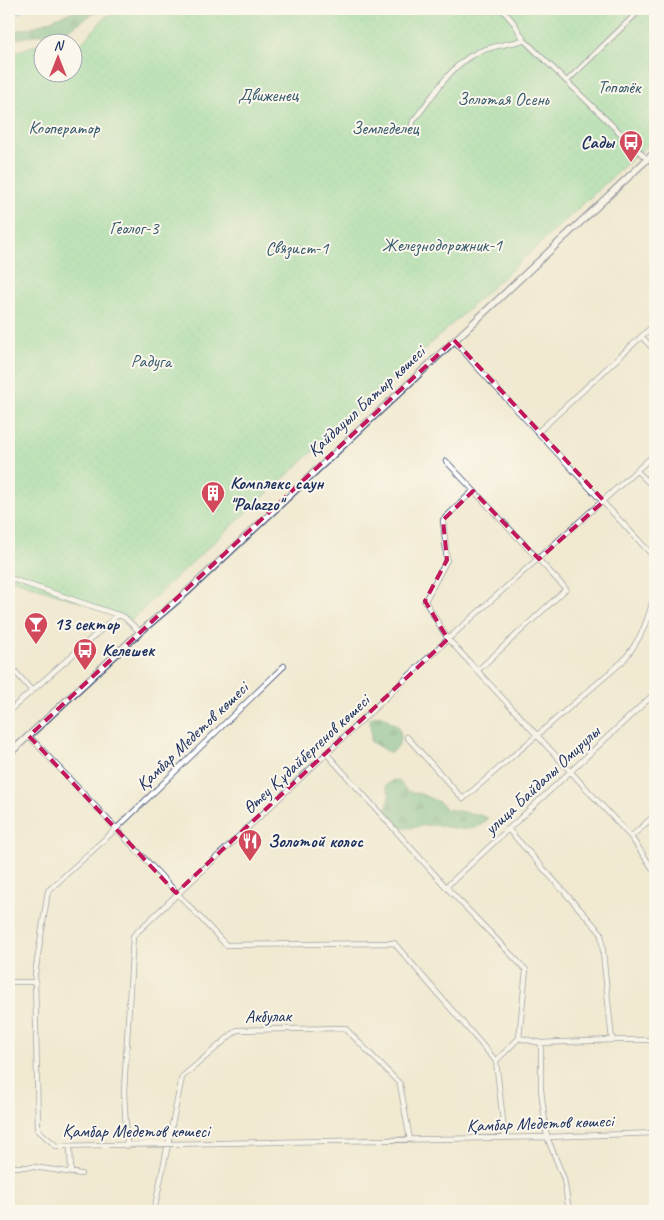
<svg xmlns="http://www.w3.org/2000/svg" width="664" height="1220" viewBox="0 0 664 1220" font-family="Caveat,sans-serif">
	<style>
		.forest { fill: url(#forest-firs); stroke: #437470 }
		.garden { fill: url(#garden-dots); stroke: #50847c }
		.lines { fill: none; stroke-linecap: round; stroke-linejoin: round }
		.river { stroke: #6bc4e8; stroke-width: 10 }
		.minor-tunnel { stroke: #c6c5ba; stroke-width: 4.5; stroke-dasharray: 4.5 2; stroke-linecap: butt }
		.minor-casing { stroke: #3b4b6f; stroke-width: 6 }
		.tertiary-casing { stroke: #3b4b6f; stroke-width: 8 }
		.minor { stroke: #fff; stroke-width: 4.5 }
		.tertiary { stroke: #fff; stroke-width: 5.5 }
		.marked { fill: none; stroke: #c2185b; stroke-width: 4; stroke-dasharray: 10 6; stroke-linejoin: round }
		.labels { text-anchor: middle; stroke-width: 4; stroke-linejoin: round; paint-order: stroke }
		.park-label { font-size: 18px; fill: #355a6d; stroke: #fbf7ec }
		.poi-label { font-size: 18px; font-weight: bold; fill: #1b2f5e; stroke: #fbf7ec; text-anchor: start }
		.street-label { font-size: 18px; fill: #1b2f5e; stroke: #fbf7ec }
	</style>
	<defs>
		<pattern id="forest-firs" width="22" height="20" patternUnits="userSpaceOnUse" patternTransform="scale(1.25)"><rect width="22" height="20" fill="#6bb983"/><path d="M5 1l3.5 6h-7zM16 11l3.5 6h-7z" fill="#57976e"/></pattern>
		<pattern id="garden-dots" width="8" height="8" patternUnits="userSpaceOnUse" patternTransform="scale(1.25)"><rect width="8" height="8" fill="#84d99b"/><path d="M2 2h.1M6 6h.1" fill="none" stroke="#71bb88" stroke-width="1.8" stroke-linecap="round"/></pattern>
	</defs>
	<rect width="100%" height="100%" fill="#fbf7ec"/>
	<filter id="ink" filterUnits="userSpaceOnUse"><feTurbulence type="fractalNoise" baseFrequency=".02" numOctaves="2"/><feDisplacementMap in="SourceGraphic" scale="10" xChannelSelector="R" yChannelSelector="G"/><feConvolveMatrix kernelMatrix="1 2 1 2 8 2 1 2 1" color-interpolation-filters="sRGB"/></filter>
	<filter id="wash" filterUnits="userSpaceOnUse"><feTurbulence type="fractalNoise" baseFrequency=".0096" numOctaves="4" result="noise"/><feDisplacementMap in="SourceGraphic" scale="20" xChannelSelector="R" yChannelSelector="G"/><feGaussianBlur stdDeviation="1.12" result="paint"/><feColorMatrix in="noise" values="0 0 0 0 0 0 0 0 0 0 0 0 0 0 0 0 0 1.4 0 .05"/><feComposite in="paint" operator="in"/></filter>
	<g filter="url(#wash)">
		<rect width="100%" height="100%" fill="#f1ead1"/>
		<path class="forest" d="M 81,9 L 104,9 L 91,15 L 70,29 L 9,40 L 9,31 C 34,31 57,15 81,9 Z
			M 380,715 L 398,726 L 401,736 L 398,747 L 390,753 L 371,742 L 370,718 Z
			M 393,780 L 399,781 L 407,791 L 421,794 L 439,802 L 446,809 L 477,814 L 488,818 C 474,838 448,825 429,825 C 420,825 411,830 402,827 C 394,825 389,819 385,812 L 390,795 L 385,786 Z"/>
		<path class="garden" d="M 122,9 L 655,9 L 655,138 L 173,580 L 130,622 L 124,617 L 9,578 L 9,54 L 42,43 L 42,72 L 72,72 L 72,43 L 81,44 L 105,17 Z"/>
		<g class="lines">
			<path class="river" d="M 9,11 L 19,9"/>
		</g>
	</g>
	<g filter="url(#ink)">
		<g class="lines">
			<path class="minor-tunnel" d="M 9,664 L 13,669"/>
			<g class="minor-casing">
				<path id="minor" d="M 502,9 L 514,23 L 524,40 L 647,159
					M 567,81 L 641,9
					M 417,134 L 412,125 L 413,121 C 432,99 448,67 476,53 C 490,46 509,44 524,40
					M 642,337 L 655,351
					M 454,340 L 477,367 L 655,558
					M 538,432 L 655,324
					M 446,461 L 566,589 L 477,671
					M 637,471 L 655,489
					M 473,491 L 443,520 L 447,560 L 425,601 L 448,639 L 631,837 L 655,815
					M 9,578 L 124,617 L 140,632
					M 649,615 L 655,622
					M 284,666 L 117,828 L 48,891 L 35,974 L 38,1130 L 56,1146 L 547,1137 L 655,1133
					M 13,669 L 32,691
					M 9,711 L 118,615
					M 29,736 L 226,945 L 394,943 L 496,1061
					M 407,737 L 463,799 L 622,662 C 641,640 649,619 655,590
					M 326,753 L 446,887 L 526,970 L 519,1038 L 496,1061 L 505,1138
					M 508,829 L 601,933 L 612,1040 L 541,1043 L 541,1090 L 547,1137 L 564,1179 L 569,1211
					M 631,837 L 655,872
					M 446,887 L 655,693
					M 9,982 L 35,982
					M 519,1038 L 541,1043
					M 612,1040 L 655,1040
					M 70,1146 L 71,1173
					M 127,1146 L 124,1092 L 133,936 L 448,639 L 655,454
					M 9,1167 L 34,1167 L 81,1174
					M 154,1211 L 182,1077 L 237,1030 L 345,1028 L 400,1084 L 410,1140"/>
			</g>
			<g class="tertiary-casing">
				<path id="tertiary" d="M 9,754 L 140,632 L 187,592 L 655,152"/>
			</g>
			<use href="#minor" class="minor"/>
			<use href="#tertiary" class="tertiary"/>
		</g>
	</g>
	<path d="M0 0H664V1220H0ZM 454,340 L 604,501 L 539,559 L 473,491 L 443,520 L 447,560 L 425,601 L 448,639 L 176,893 L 29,736 Z" fill="#f1ead1" fill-opacity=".55" fill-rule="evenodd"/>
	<path class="marked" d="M 454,340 L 604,501 L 539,559 L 473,491 L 443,520 L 447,560 L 425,601 L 448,639 L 176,893 L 29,736 Z"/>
	<defs>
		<g id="bus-pin" transform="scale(1.25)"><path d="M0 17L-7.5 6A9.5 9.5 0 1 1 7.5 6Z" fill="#d1495b" stroke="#fbf7ec"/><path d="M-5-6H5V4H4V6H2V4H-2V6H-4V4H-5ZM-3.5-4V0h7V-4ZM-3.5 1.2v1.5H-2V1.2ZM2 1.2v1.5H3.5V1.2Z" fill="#fff"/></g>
		<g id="building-pin" transform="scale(1.25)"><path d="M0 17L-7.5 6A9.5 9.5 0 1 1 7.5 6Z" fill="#d1495b" stroke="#fbf7ec"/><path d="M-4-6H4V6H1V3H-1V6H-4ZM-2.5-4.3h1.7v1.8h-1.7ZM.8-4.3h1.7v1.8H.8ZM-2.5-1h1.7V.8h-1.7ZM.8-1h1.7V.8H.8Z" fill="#fff"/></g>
		<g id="bar-pin" transform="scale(1.25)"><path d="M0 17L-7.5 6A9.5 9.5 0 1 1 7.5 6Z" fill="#d1495b" stroke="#fbf7ec"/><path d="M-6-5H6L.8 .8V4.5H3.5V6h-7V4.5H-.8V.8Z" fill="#fff"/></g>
		<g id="restaurant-pin" transform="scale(1.25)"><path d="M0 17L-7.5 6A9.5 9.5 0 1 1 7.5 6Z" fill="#d1495b" stroke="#fbf7ec"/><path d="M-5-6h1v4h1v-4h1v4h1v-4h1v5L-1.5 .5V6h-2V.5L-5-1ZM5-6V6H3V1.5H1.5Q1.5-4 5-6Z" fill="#fff"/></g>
	</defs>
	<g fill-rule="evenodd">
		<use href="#bus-pin" x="631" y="142"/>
		<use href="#building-pin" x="213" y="493"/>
		<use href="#bar-pin" x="36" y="624"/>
		<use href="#bus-pin" x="85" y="650"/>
		<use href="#restaurant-pin" x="250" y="841"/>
	</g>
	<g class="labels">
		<g class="park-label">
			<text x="619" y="93">Тополёк</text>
			<text x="268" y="101">Движенец</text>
			<text x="503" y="105">Золотая Осень</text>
			<text x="64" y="134">Кооператор</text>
			<text x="385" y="134">Земледелец</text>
			<text x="134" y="234">Геолог-3</text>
			<text x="442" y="251">Железнодорожник-1</text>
			<text x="297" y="254">Связист-1</text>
			<text x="151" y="367">Радуга</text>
		</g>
		<g class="poi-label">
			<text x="614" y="148" text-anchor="end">Сады</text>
			<text x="230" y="489">Комплекс саун<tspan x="230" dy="21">"Palazzo"</tspan></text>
			<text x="54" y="630">13 сектор</text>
			<text x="102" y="656">Келешек</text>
			<text x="268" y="847">Золотой колос</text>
		</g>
		<g class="street-label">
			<text transform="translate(366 401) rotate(-43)" y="6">Қайдауыл Батыр көшесі</text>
			<text transform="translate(192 736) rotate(-44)" y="6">Қамбар Медетов көшесі</text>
			<text transform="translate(306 754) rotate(-43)" y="6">Өтеу Құдайбергенов көшесі</text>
			<text transform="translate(542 780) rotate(-43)" y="6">улица Байдалы Омирулы</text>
			<text transform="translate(268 1016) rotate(-1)" y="6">Акбулак</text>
			<text transform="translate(540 1123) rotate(-2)" y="6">Қамбар Медетов көшесі</text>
			<text x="136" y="1137">Қамбар Медетов көшесі</text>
		</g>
	</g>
	<rect width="664" height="1220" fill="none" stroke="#fbf7ec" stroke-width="30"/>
	<g transform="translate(58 58)"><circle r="24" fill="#fbf7ec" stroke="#a1a7b3"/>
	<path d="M0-4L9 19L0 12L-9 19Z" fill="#d1495b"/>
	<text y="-8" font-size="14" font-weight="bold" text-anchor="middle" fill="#1b2f5e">N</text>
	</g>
</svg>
